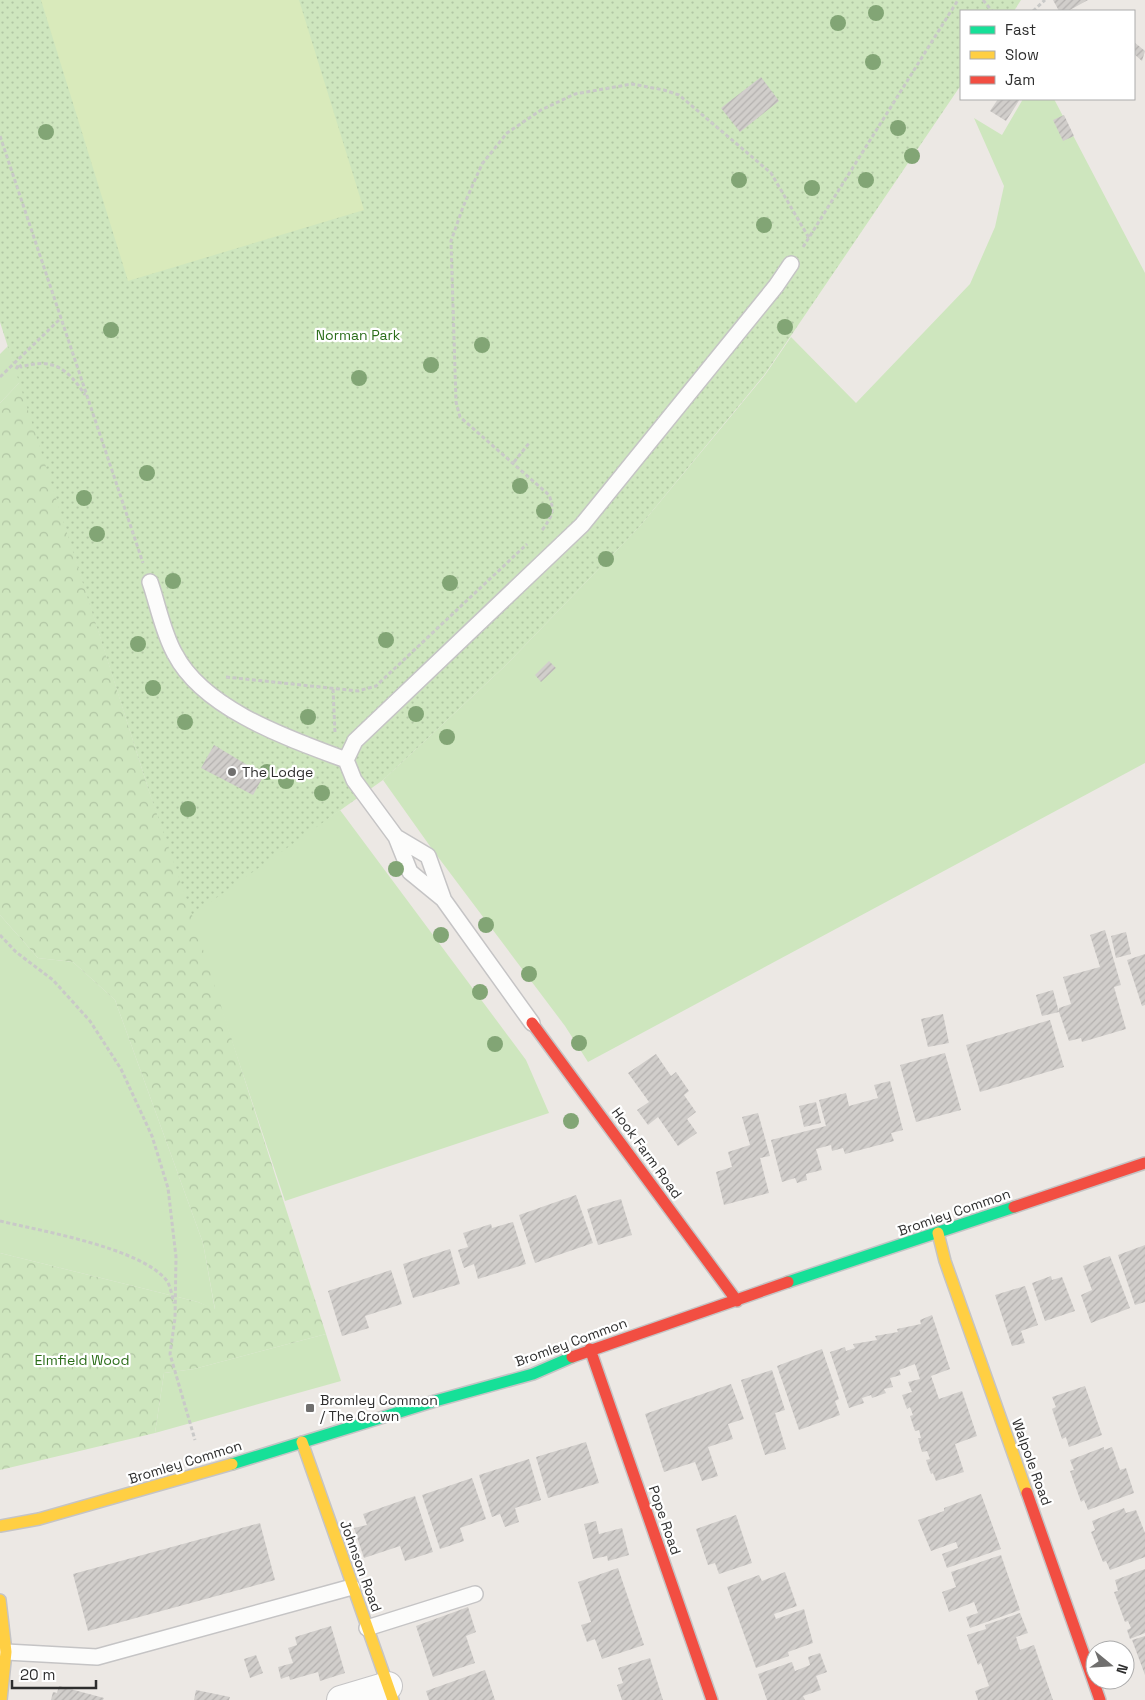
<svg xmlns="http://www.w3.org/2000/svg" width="1145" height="1700" viewBox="0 0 1145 1700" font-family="'Space Grotesk',sans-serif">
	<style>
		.grass { fill: #cee6be }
		.forest { fill: url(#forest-crowns) }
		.park { fill: url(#park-dots) }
		.pitch { fill: #d9eabb }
		.building { fill: url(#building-hatch) }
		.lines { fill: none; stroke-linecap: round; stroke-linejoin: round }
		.lane-casing { stroke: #c5c4c5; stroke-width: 18 }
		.street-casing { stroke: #c5c4c5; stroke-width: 30 }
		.fast-casing { stroke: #c5c4c5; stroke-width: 14 }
		.slow-casing { stroke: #c5c4c5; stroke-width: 14 }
		.jam-casing { stroke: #c5c4c5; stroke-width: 14 }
		.path { stroke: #c9c9c8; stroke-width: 3; stroke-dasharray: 4 2.5; stroke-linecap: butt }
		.lane { stroke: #fcfcfb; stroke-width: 15 }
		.street { stroke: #fcfcfb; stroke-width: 28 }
		.fast { stroke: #16e098; stroke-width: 11 }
		.slow { stroke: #ffcf43; stroke-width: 11 }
		.jam { stroke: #f24e42; stroke-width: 11 }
		.tree { fill: #82a575 }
		.poi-dot { fill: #706f6e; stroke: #fff; stroke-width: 2 }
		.labels { text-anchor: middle; stroke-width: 4.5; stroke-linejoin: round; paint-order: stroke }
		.park-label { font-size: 14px; fill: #2c6e1b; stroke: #fff }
		.poi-label { font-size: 14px; fill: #2e2e2e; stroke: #fff; text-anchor: start }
		.street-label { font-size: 14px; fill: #2e2e2e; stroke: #fff }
	</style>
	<defs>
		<pattern id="forest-crowns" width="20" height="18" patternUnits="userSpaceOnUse" patternTransform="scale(1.25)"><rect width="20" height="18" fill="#cee6be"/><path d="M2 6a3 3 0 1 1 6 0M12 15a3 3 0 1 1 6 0" fill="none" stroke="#b1c6a4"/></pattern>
		<pattern id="park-dots" width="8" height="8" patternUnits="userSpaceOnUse" patternTransform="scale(1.25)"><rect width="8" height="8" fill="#cee6be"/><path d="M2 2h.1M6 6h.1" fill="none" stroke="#b1c6a4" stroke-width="1.8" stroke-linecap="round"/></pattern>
		<pattern id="building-hatch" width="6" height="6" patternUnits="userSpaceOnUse" patternTransform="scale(1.25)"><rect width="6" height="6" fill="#d1cecb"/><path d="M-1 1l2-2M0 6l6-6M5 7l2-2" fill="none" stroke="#b4b1af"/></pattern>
	</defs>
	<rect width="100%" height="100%" fill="#ece8e4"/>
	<path class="grass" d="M 1023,99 L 1054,99 L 1145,273 L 1145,763 L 588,1062 L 565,1026 L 432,849 L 383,780 L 506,665 L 640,526 L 765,375 L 791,337 L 856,403 L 970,284 L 995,227 L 1004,186 L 974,118 L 1002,135 Z
		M 8,346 L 20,382 L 0,403 L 0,354 Z
		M 148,788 L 326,820 L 340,810 L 526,1060 L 549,1113 L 285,1201 Z
		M 0,915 L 38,958 L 73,962 L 115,1000 L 203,1243 L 215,1310 L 198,1302 L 0,1253 Z
		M 326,1334 L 341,1381 L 155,1433 L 164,1373 L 194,1369 Z"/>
	<path class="forest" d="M 20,382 L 148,788 L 192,915 L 326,1334 L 194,1369 L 164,1373 L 155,1433 L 0,1470 L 0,1253 L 198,1302 L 215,1309 L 203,1243 L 115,1000 L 73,962 L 38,958 L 0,915 L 0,403 Z"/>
	<path class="park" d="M 0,0 L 1021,0 L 1014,11 L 961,11 L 961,85 L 765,374 L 640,526 L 506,665 L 383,780 L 192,915 L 148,788 L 0,322 Z"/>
	<path class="pitch" d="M 41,0 L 299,0 L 364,210 L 128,281 Z"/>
	<path class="building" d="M 1053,0 L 1088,0 L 1068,11 L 1059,11 Z
		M 1134,42 L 1145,51 L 1142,61 L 1134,54 Z
		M 761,77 L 779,101 L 740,132 L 721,108 Z
		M 998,99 L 1020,99 L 1006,121 L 990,111 Z
		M 1064,115 L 1074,136 L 1063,141 L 1053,120 Z
		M 549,661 L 556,668 L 541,682 L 535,675 Z
		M 214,745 L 264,775 L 253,795 L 201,768 Z
		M 1105,930 L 1121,985 L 1114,987 L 1126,1029 L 1082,1042 L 1081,1038 L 1069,1041 L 1059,1012 L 1059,1008 L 1071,1004 L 1063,977 L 1100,967 L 1090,935 Z
		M 1126,932 L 1131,954 L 1116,958 L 1111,936 Z
		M 1145,954 L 1145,1005 L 1142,1006 L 1127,960 Z
		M 1053,990 L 1059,1012 L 1042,1016 L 1036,995 Z
		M 943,1014 L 949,1043 L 928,1047 L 921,1019 Z
		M 1050,1020 L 1064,1067 L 980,1092 L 966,1045 Z
		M 945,1053 L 961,1110 L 916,1122 L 900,1065 Z
		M 656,1054 L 671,1076 L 676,1072 L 689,1091 L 684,1095 L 696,1112 L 687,1119 L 697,1133 L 678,1146 L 658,1117 L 648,1125 L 637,1110 L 649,1102 L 628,1073 Z
		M 890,1081 L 903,1130 L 891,1133 L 894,1141 L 845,1154 L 843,1148 L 832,1151 L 831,1145 L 816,1149 L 822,1170 L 806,1174 L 807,1180 L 797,1183 L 795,1178 L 782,1182 L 771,1140 L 826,1126 L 819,1100 L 846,1093 L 849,1106 L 878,1098 L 874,1085 Z
		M 816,1102 L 821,1123 L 804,1127 L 799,1106 Z
		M 758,1113 L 770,1156 L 760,1158 L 769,1193 L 724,1205 L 716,1172 L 732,1167 L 728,1152 L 750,1145 L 742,1117 Z
		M 576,1195 L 593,1243 L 535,1263 L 519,1215 Z
		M 621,1199 L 632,1235 L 598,1245 L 587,1209 Z
		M 513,1222 L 526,1264 L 478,1279 L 474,1264 L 464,1268 L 458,1250 L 468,1247 L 463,1233 L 491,1224 L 492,1228 Z
		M 1145,1245 L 1145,1302 L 1135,1305 L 1118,1255 Z
		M 450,1249 L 460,1284 L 413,1298 L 403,1264 Z
		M 1110,1256 L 1130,1308 L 1091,1323 L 1081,1295 L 1092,1290 L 1083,1266 Z
		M 391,1270 L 402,1304 L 365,1316 L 369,1328 L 342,1336 L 328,1291 Z
		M 1051,1276 L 1052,1280 L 1062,1277 L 1075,1311 L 1045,1321 L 1032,1283 Z
		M 1025,1286 L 1038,1325 L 1021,1331 L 1025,1343 L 1012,1346 L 995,1295 Z
		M 932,1315 L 950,1369 L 931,1376 L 939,1399 L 962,1391 L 977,1436 L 955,1444 L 964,1472 L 936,1481 L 933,1473 L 931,1474 L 926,1460 L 930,1459 L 927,1451 L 922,1452 L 918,1438 L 921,1438 L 919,1430 L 915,1431 L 910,1416 L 913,1415 L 910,1407 L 907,1409 L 902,1395 L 912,1392 L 908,1382 L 920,1379 L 915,1364 L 899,1370 L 901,1375 L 890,1378 L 893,1387 L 884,1389 L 886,1393 L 872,1398 L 871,1395 L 862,1398 L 864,1403 L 849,1408 L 830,1352 L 845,1347 L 846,1351 L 855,1348 L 853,1344 L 877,1340 L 875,1336 L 898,1332 L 897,1329 L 921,1324 L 920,1320 Z
		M 822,1349 L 839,1399 L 835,1401 L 840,1415 L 799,1430 L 777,1366 Z
		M 772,1370 L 785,1410 L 775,1413 L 786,1449 L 765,1455 L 741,1380 Z
		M 731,1384 L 744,1419 L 728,1424 L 733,1439 L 708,1447 L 718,1476 L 702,1481 L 695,1462 L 664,1472 L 645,1414 Z
		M 1085,1386 L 1102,1435 L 1069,1447 L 1066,1437 L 1062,1439 L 1052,1409 L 1056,1407 L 1052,1397 Z
		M 586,1442 L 599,1483 L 548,1498 L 536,1457 Z
		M 1104,1447 L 1104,1450 L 1112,1447 L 1120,1470 L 1126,1468 L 1134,1493 L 1088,1510 L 1084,1500 L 1081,1502 L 1070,1471 L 1074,1470 L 1070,1460 Z
		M 529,1459 L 541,1500 L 515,1508 L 519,1522 L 505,1527 L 500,1514 L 492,1517 L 479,1475 Z
		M 472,1478 L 486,1519 L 460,1528 L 464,1541 L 440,1549 L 422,1495 Z
		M 981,1494 L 1001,1549 L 947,1568 L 942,1554 L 958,1548 L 956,1542 L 931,1551 L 918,1520 L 944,1511 L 944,1508 Z
		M 415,1496 L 433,1552 L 405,1561 L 400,1546 L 364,1558 L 354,1528 L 367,1525 L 363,1514 Z
		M 1124,1508 L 1126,1513 L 1136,1510 L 1145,1533 L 1145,1557 L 1110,1570 L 1106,1561 L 1103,1562 L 1091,1532 L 1095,1530 L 1092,1521 Z
		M 736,1515 L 752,1563 L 719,1574 L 715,1563 L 708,1565 L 696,1529 Z
		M 596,1521 L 599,1534 L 622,1528 L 629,1555 L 608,1561 L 607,1556 L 593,1559 L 584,1524 Z
		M 260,1523 L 275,1580 L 88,1631 L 73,1574 Z
		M 1001,1555 L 1020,1610 L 970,1628 L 966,1617 L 978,1613 L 974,1602 L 949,1612 L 942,1592 L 956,1587 L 951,1572 Z
		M 618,1568 L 644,1645 L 602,1659 L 595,1639 L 587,1642 L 581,1625 L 591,1622 L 578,1582 Z
		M 1145,1569 L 1145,1633 L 1130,1639 L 1127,1630 L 1131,1628 L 1128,1621 L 1125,1622 L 1114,1592 L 1118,1591 L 1115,1580 Z
		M 785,1572 L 797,1606 L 774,1614 L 776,1619 L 804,1609 L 813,1643 L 788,1652 L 789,1656 L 756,1668 L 727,1587 L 759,1575 L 762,1581 Z
		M 468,1607 L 476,1632 L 466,1636 L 475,1663 L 433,1677 L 416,1626 Z
		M 1020,1613 L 1028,1633 L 1016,1637 L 1020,1650 L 1034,1645 L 1053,1700 L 978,1700 L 975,1691 L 989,1686 L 981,1663 L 978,1665 L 967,1635 L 986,1629 L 985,1625 Z
		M 331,1626 L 345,1673 L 320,1681 L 318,1672 L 290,1680 L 289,1676 L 281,1679 L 278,1667 L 293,1663 L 288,1648 L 297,1645 L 295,1637 Z
		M 1145,1636 L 1145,1675 L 1132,1640 Z
		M 820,1653 L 827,1672 L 816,1676 L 821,1690 L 803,1696 L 805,1700 L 767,1700 L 758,1674 L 792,1662 L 795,1671 L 810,1665 L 808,1657 Z
		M 256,1655 L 263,1673 L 250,1678 L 244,1659 Z
		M 650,1658 L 663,1700 L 622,1700 L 617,1685 L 623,1683 L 618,1668 Z
		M 485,1670 L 495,1700 L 429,1700 L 426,1691 Z
		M 59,1686 L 104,1698 L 103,1700 L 51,1700 L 53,1692 L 57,1693 Z
		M 196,1690 L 230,1697 L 229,1700 L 194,1700 Z"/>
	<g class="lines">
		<g class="lane-casing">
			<path id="lane" d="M 150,582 C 158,605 163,633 175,654 C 204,710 290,739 346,760
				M 396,837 L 428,856 L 443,898
				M 532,1023 L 443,899 L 410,872 L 396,837 L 354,780 L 346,760 L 355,741 L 582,525 L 776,286 L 791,264
				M 367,1628 L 475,1594
				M 6,1652 L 97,1657 L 352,1587"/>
		</g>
		<g class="street-casing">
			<path id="street" d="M 341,1700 L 388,1686"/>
		</g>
		<g class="fast-casing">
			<path id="fast" d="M 788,1282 L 1014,1207
				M 232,1464 L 435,1401 L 533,1374 L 572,1357"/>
		</g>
		<g class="slow-casing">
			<path id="slow" d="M 938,1233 L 945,1261 L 1027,1493
				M 302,1442 L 393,1700
				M 0,1526 L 39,1519 L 232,1464
				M 0,1600 L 6,1652 L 1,1700"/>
		</g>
		<g class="jam-casing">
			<path id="jam" d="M 532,1023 L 737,1301
				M 1014,1207 L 1145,1163
				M 590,1349 L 712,1700
				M 572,1357 L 788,1282
				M 1027,1493 L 1100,1700"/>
		</g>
		<path class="path" d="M 983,0 L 992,11
			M 1033,11 L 1045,0
			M 0,136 L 143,563
			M 803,247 L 958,0
			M 16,369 L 19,364 L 21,367 C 53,357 68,369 85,395
			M 0,377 L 61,318
			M 514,462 L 530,442
			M 542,530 C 552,517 555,510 549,495 L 460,417 L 456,402 L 451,241 L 463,207 L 482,164 L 507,133 L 541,110 L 575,94 L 632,84 L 664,90 L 679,95 L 771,173 L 809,238
			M 226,677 L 358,691 L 376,686 L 527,544
			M 333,689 L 335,733
			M 0,935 L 16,952 L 53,980 L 90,1021 L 121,1069 L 152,1136 L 168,1188 L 176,1257 L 175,1318 L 170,1354 L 195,1440
			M 0,1221 C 41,1231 142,1248 167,1281 C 171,1287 172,1297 174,1303"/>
		<use href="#lane" class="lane"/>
		<use href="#street" class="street"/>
		<use href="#fast" class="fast"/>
		<use href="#slow" class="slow"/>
		<use href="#jam" class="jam"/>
	</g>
	<g class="tree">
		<circle cx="876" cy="13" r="8"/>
		<circle cx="838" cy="23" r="8"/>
		<circle cx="873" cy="62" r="8"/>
		<circle cx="898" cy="128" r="8"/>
		<circle cx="46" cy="132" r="8"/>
		<circle cx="912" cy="156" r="8"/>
		<circle cx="739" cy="180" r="8"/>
		<circle cx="866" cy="180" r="8"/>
		<circle cx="812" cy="188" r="8"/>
		<circle cx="764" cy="225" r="8"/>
		<circle cx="785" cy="327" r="8"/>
		<circle cx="111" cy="330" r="8"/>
		<circle cx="482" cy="345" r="8"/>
		<circle cx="431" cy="365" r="8"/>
		<circle cx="359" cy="378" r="8"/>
		<circle cx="147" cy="473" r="8"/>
		<circle cx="520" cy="486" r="8"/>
		<circle cx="84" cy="498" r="8"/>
		<circle cx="544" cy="511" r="8"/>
		<circle cx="97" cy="534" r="8"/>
		<circle cx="606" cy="559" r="8"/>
		<circle cx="173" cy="581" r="8"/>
		<circle cx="450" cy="583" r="8"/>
		<circle cx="386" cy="640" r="8"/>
		<circle cx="138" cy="644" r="8"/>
		<circle cx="153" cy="688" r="8"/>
		<circle cx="416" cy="714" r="8"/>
		<circle cx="308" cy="717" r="8"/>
		<circle cx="185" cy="722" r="8"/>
		<circle cx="447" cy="737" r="8"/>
		<circle cx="267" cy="772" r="8"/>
		<circle cx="286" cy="781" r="8"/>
		<circle cx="322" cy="793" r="8"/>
		<circle cx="188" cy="809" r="8"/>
		<circle cx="396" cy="869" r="8"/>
		<circle cx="486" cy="925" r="8"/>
		<circle cx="441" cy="935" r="8"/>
		<circle cx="529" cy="974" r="8"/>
		<circle cx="480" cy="992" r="8"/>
		<circle cx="579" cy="1043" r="8"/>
		<circle cx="495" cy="1044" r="8"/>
		<circle cx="571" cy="1121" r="8"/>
	</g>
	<g class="poi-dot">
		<circle cx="232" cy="772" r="5"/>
		<rect x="305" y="1403" width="10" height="10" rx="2.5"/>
	</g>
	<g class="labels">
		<g class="park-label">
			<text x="358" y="340">Norman Park</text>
			<text x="82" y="1365">Elmfield Wood</text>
		</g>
		<g class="poi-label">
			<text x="242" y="777">The Lodge</text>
			<text x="320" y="1405">Bromley Common<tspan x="320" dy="16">/ The Crown</tspan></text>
		</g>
		<g class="street-label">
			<text transform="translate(647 1153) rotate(54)" y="5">Hook Farm Road</text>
			<text transform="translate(954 1212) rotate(-19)" y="5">Bromley Common</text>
			<text transform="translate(571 1342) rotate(-20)" y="5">Bromley Common</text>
			<text transform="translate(185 1462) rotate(-17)" y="5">Bromley Common</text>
			<text transform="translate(1032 1462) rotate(70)" y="5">Walpole Road</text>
			<text transform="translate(665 1520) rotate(71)" y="5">Pope Road</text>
			<text transform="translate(361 1566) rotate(70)" y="5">Johnson Road</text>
		</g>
	</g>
	<rect x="960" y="10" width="175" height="90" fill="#ffffff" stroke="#ababab"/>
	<rect x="970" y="26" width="25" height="8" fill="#16e098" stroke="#ababab"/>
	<text x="1005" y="35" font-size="15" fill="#2e2e2e">Fast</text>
	<rect x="970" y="51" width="25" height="8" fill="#ffcf43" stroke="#ababab"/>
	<text x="1005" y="60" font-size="15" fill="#2e2e2e">Slow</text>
	<rect x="970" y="76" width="25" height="8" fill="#f24e42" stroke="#ababab"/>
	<text x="1005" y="85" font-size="15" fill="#2e2e2e">Jam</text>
	<g transform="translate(1110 1665) rotate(108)"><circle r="24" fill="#ffffff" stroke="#ababab"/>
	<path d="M0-4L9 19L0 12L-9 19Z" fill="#706f6e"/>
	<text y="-8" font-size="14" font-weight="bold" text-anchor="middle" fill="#2e2e2e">N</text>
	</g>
	<path d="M12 1680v8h84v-8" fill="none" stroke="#2e2e2e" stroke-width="2.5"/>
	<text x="20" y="1680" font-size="15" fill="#2e2e2e" stroke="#ffffff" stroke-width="4" paint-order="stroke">20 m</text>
</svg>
